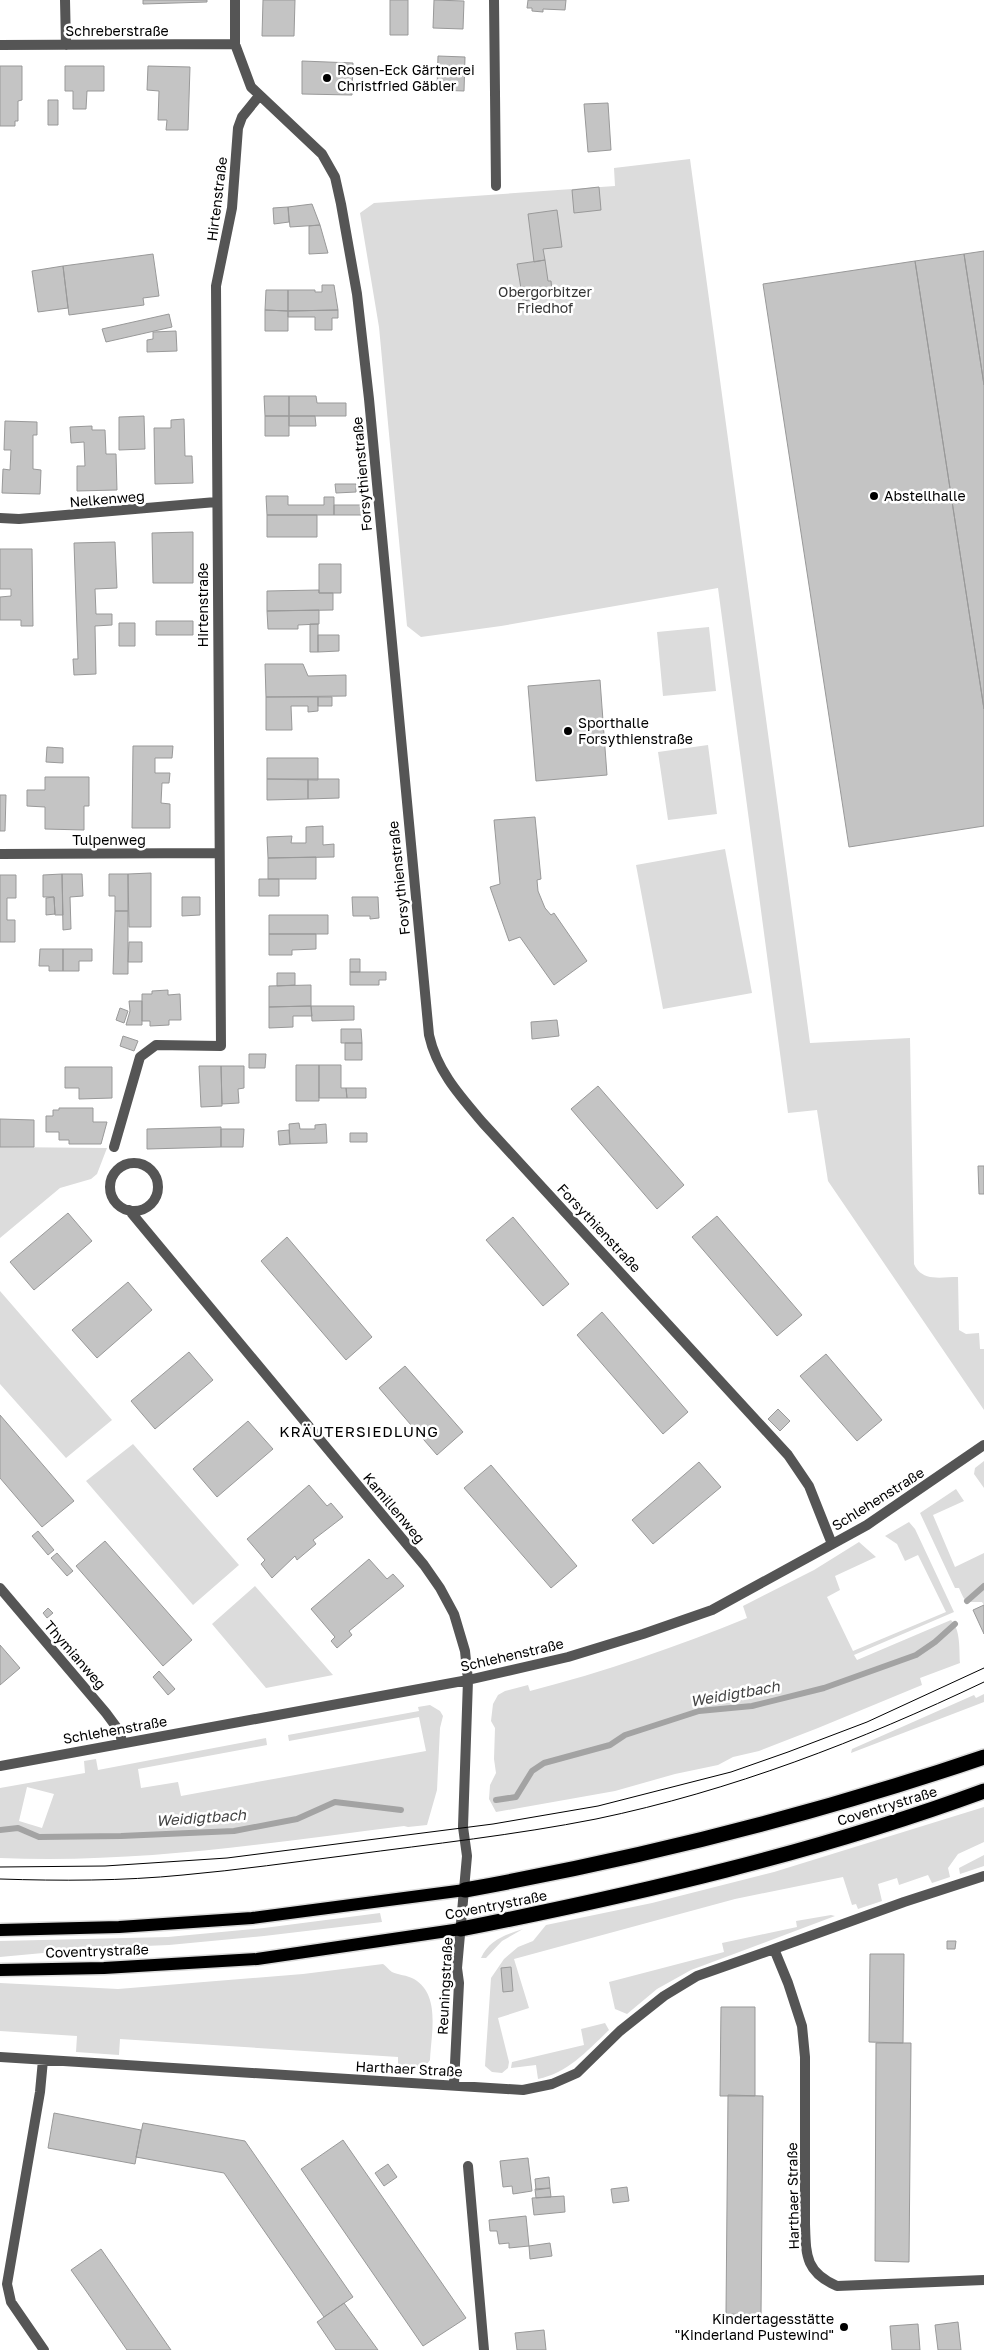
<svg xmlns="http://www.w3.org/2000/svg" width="984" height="2350" viewBox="0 0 984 2350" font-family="'Golos Text',sans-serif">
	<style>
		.green { fill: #dcdcdc; fill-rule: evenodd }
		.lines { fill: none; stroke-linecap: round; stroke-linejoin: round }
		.stream { stroke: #a3a3a3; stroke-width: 6 }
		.building { fill: #c4c4c4; stroke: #999 }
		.primary-casing { stroke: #dbdbdb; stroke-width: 15 }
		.highway-casing { stroke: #dbdbdb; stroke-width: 18 }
		.street { stroke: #555; stroke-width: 10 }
		.primary { stroke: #000; stroke-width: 12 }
		.highway { stroke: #000; stroke-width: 15 }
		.tram { stroke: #000; stroke-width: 1 }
		.poi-dot { fill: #000; stroke: #fff; stroke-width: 2 }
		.labels { text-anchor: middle; stroke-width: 5; stroke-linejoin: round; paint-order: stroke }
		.street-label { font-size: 14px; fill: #000; stroke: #fff }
		.poi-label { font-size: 14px; fill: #000; stroke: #fff; text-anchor: start }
		.park-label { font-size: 14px; fill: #333; stroke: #fff }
		.neighbourhood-label { font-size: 15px; letter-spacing: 1px; fill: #000; stroke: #fff }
		.water-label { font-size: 15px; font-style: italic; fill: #444; stroke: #fff }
	</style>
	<rect width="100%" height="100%" fill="#fff"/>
	<path class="green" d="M 690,159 L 810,1043 L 910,1038 L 914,1264 C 922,1282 940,1277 958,1277 L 959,1330 L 966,1334 L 979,1333 L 980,1349 L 984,1349 L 984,1410 L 828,1181 L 817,1110 L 788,1113 L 718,588 L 501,626 L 421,637 L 407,626 L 379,327 L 360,213 L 374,203 L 615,186 L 614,168 Z
		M 709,627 L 716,691 L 663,696 L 657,632 Z
		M 708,745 L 717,814 L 668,820 L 658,752 Z
		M 725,849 L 752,993 L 663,1009 L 636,865 Z
		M 0,1147 L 107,1148 L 97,1174 L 91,1179 L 60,1188 L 0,1238 Z
		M 0,1291 L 112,1420 L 66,1458 L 0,1384 Z
		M 133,1444 L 239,1565 L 193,1605 L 86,1481 Z
		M 984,1461 L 984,1488 L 974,1474 L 975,1468 Z
		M 956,1489 L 964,1501 L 933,1515 L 955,1567 L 984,1553 L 984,1605 L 982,1602 C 965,1602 966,1604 959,1588 L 955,1588 L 920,1513 Z
		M 909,1522 L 915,1529 L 954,1612 L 854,1655 L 857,1660 L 951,1620 C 961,1630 959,1650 960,1663 L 920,1678 L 922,1685 L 818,1728 L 759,1751 L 733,1757 L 718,1765 L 675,1774 L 615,1791 L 496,1812 L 489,1799 L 490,1785 L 496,1773 L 494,1759 L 495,1728 L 491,1721 L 493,1704 L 498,1695 L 505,1691 L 528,1685 L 530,1691 C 604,1672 676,1647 747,1618 L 743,1606 L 814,1570 L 859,1542 L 876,1557 L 835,1576 L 840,1590 L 827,1597 L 853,1651 L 946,1612 L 918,1555 L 905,1561 L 897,1544 L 885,1536 Z
		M 255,1586 L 333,1675 L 266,1688 L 212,1624 Z
		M 984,1694 L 984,1702 L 851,1753 L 852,1749 L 974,1695 L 976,1698 Z
		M 430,1705 L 440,1711 L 443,1716 L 440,1728 L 437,1790 L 427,1825 L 408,1827 L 404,1826 C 270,1843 136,1864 0,1858 L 0,1788 L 85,1773 L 84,1761 L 96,1759 L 98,1770 L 266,1738 L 267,1745 L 138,1769 L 141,1788 L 178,1782 L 181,1796 L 426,1751 L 419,1717 L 289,1741 L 288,1735 L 419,1711 L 418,1707 ZM 27,1787 L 54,1794 L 42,1828 L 19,1821 Z
		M 984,1807 L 984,1842 L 958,1854 L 948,1868 L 950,1877 L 932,1883 L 928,1875 L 899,1885 L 897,1878 L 878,1884 L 882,1901 L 858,1909 L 856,1904 L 852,1905 L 843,1877 L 735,1899 L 514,1959 L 529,2008 L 498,2018 L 509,2062 L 508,2068 L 502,2073 L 492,2072 L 485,2066 L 491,1978 L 504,1959 L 518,1947 L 533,1941 L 546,1925 L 652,1903 L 774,1872 Z
		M 984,1855 L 984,1866 L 960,1874 L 959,1868 Z
		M 380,1913 L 382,1922 L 264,1936 L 169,1945 L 97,1948 L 0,1957 L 0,1941 L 168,1937 L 264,1928 Z
		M 831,1915 L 835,1916 L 691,1970 L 657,1989 L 627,2014 L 615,2009 L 609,1982 L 724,1952 L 722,1943 L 797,1927 L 796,1921 Z
		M 523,1929 L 502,1941 L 486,1958 L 481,1958 C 489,1940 505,1935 523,1929 Z
		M 383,1964 C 386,1966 389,1970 392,1972 C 398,1975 407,1975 414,1979 C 441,1995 431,2034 430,2060 C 422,2072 411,2069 398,2069 L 398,2057 L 120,2039 L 119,2055 L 76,2052 L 77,2036 L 0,2031 L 0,1983 L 118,1989 L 303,1974 Z
		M 605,2023 L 609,2030 C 588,2050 568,2073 538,2079 L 536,2065 L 511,2068 L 512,2062 L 584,2045 L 581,2029 Z"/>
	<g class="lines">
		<path class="stream" d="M 967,1601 L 984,1586
			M 496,1800 L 516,1797 L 532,1771 L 544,1763 L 610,1745 L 625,1735 L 699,1711 L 752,1706 L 824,1688 L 916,1655 L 935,1642 L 955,1624
			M 0,1830 L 18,1828 L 39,1837 L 121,1836 L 234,1831 L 297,1819 L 335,1802 L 401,1810"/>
	</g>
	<path class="building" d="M 143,0 L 207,0 L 207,2 L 143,4 Z
		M 263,0 L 295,0 L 294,36 L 262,36 Z
		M 390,0 L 408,0 L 408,35 L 390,35 Z
		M 434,0 L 464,1 L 463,29 L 433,28 Z
		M 528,0 L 566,0 L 565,10 L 543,9 L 543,12 L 532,11 L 532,8 L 527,8 Z
		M 438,56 L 465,57 L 464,91 L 437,90 Z
		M 302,61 L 353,63 L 352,95 L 302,94 Z
		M 0,66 L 22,66 L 22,100 L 18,101 L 18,121 L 15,121 L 15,126 L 0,126 Z
		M 65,66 L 104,66 L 104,91 L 87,91 L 86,109 L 73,109 L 73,91 L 65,91 Z
		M 148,66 L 190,67 L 188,130 L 166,130 L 167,120 L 158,120 L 159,91 L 147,90 Z
		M 48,100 L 58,100 L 58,125 L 48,125 Z
		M 608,103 L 611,150 L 588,152 L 584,104 Z
		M 599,187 L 601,210 L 574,213 L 572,190 Z
		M 312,204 L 320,225 L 290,227 L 288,207 Z
		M 288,207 L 289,222 L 274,224 L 273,208 Z
		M 557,210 L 562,247 L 543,249 L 545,260 L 534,262 L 528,214 Z
		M 320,225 L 328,253 L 309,254 L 309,226 Z
		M 984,251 L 984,385 L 964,254 Z
		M 153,254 L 159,296 L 143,298 L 144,305 L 69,315 L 63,266 Z
		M 964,254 L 984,385 L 984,709 L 915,261 Z
		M 545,260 L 548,281 L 551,281 L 552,291 L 548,292 L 549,297 L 523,301 L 517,264 Z
		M 915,261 L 984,709 L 984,826 L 849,847 L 763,284 Z
		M 63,266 L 68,308 L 38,312 L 32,271 Z
		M 322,285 L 334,285 L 338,310 L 288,311 L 288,290 L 315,290 L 315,292 L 322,292 Z
		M 266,290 L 288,290 L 288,311 L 265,310 Z
		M 265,310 L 288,311 L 288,331 L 265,331 Z
		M 338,310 L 338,318 L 332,318 L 332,330 L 315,330 L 315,317 L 288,317 L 288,311 Z
		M 169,314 L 172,327 L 106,342 L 102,329 Z
		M 176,331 L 177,351 L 147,352 L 147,340 L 153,339 L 153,332 Z
		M 264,396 L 289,396 L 289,416 L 265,416 Z
		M 289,396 L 316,396 L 317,403 L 346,403 L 346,416 L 289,416 Z
		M 144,416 L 145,449 L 119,450 L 119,417 Z
		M 265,416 L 289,416 L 289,436 L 265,436 Z
		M 289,416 L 315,416 L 316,426 L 289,426 Z
		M 184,419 L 185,456 L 192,456 L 193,483 L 155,484 L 154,428 L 171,428 L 171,420 Z
		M 5,421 L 37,422 L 37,435 L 33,435 L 33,469 L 41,470 L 40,494 L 2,493 L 3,469 L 10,470 L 11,450 L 4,450 Z
		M 92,426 L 92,430 L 105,430 L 106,454 L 116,454 L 117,490 L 77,491 L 77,466 L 85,466 L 84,442 L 71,443 L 70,427 Z
		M 335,484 L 356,484 L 356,492 L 336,493 Z
		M 266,496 L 288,496 L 288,505 L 324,505 L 324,497 L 334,497 L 334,515 L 267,515 Z
		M 334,505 L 361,505 L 362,515 L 334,515 Z
		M 267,515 L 317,515 L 317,537 L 267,537 Z
		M 193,532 L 193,583 L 153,583 L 152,533 Z
		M 115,542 L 117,588 L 95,589 L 96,614 L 112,614 L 112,625 L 95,626 L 96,674 L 74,675 L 73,659 L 78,659 L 74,543 Z
		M 0,549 L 32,549 L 33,626 L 21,626 L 21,620 L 0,620 L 0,597 L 11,596 L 11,589 L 0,589 Z
		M 319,564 L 341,564 L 341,593 L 319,593 Z
		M 319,590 L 319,593 L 333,593 L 333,610 L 267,611 L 267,591 Z
		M 319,610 L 319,624 L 298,625 L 298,629 L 268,629 L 267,611 Z
		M 156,621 L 193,621 L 193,635 L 156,635 Z
		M 119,623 L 135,623 L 135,646 L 119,646 Z
		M 310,624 L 318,624 L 318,652 L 310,652 Z
		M 318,635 L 339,635 L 339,651 L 318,652 Z
		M 265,664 L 303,664 L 308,676 L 346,675 L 346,696 L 266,697 Z
		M 600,680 L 607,775 L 536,781 L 528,686 Z
		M 266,697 L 318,697 L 318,711 L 308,712 L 308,706 L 291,706 L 292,730 L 266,730 Z
		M 318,697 L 332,697 L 332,706 L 318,706 Z
		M 133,746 L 173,746 L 172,758 L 155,758 L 155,773 L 170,773 L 169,783 L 162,783 L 161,803 L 170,804 L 170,828 L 132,828 Z
		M 47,747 L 63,748 L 63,763 L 46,762 Z
		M 267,758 L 318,758 L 318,780 L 267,779 Z
		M 45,777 L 89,777 L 89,806 L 84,806 L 84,830 L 45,829 L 45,807 L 27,806 L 27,790 L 45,790 Z
		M 267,779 L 308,779 L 308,799 L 267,800 Z
		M 308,779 L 339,779 L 339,798 L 308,799 Z
		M 0,795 L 6,795 L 5,831 L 0,831 Z
		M 535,817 L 541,879 L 537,880 L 538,891 L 545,908 L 551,915 L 554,913 L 587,961 L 554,985 L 520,937 L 509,941 L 490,887 L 500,884 L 494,820 Z
		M 323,826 L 323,845 L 334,844 L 334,857 L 268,858 L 267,837 L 292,836 L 291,843 L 306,843 L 306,827 Z
		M 316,857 L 316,879 L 268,879 L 268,858 Z
		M 151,873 L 151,927 L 129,927 L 128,874 Z
		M 62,874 L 63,915 L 55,915 L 54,897 L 43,897 L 43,875 Z
		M 62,874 L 82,874 L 83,896 L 70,897 L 71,929 L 63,930 Z
		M 109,874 L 128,874 L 128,911 L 115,911 L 115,896 L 109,896 Z
		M 0,875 L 16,875 L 16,898 L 7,898 L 7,920 L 15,920 L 15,942 L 0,942 Z
		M 259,879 L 279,879 L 279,896 L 259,896 Z
		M 54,897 L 55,914 L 46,915 L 46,898 Z
		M 182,897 L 200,897 L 200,915 L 182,916 Z
		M 352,897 L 378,897 L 379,918 L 370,919 L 370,916 L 353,916 Z
		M 115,911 L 128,911 L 128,974 L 113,974 Z
		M 269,915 L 328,915 L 328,934 L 269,934 Z
		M 269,934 L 316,934 L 316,949 L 292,950 L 292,955 L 269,955 Z
		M 129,942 L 142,942 L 142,962 L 128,962 Z
		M 40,949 L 63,949 L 63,971 L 49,971 L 49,966 L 39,966 Z
		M 63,949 L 92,949 L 92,961 L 79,961 L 79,971 L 63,971 Z
		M 350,959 L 360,959 L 360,972 L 350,972 Z
		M 350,972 L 386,972 L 386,980 L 379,980 L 379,985 L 350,985 Z
		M 277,973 L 295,973 L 295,985 L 277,986 Z
		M 311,985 L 311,1006 L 269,1007 L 269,986 Z
		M 168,990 L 168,995 L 180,994 L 181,1020 L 169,1020 L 169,1025 L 150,1026 L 150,1021 L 142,1021 L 142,994 L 152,994 L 152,991 Z
		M 129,1001 L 142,1001 L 142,1025 L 126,1025 L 130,1011 Z
		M 311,1006 L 312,1016 L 293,1016 L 293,1027 L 269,1028 L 269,1007 Z
		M 311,1006 L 354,1006 L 354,1020 L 312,1021 Z
		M 120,1008 L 128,1011 L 124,1023 L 116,1020 Z
		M 557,1020 L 559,1036 L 532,1039 L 531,1022 Z
		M 341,1029 L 361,1029 L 362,1043 L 341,1043 Z
		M 123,1036 L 138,1041 L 134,1051 L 120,1046 Z
		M 345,1043 L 362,1043 L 362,1060 L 345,1060 Z
		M 249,1054 L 266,1054 L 265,1068 L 249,1068 Z
		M 296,1065 L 319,1065 L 319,1101 L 296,1101 Z
		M 319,1065 L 341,1065 L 341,1088 L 346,1088 L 347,1098 L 319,1098 Z
		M 199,1066 L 221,1066 L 222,1106 L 201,1107 Z
		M 221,1066 L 244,1066 L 244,1088 L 238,1089 L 239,1103 L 222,1104 Z
		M 65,1067 L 112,1067 L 112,1098 L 79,1099 L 79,1088 L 65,1088 Z
		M 598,1086 L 684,1185 L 657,1209 L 571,1109 Z
		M 346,1088 L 366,1088 L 366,1098 L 347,1098 Z
		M 59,1108 L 93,1108 L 93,1122 L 107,1122 L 101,1144 L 69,1144 L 69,1140 L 59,1140 L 59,1132 L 46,1132 L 46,1116 L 53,1116 L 53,1110 L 59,1110 Z
		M 0,1119 L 34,1120 L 34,1147 L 0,1147 Z
		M 299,1123 L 300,1129 L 315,1129 L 315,1125 L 326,1124 L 327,1143 L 290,1144 L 289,1124 Z
		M 221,1127 L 221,1147 L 147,1149 L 147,1129 Z
		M 221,1129 L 244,1129 L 243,1147 L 221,1147 Z
		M 289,1130 L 290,1144 L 279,1145 L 278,1131 Z
		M 350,1133 L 367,1133 L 367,1142 L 350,1142 Z
		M 978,1166 L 984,1166 L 984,1194 L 979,1194 Z
		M 68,1213 L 92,1241 L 34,1290 L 10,1262 Z
		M 717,1216 L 802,1315 L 777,1336 L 692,1237 Z
		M 513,1217 L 569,1284 L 543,1306 L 486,1240 Z
		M 287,1237 L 372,1337 L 346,1360 L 261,1261 Z
		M 128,1282 L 152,1310 L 97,1358 L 72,1330 Z
		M 602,1312 L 688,1412 L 663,1434 L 577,1335 Z
		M 189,1352 L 213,1380 L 155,1429 L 131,1401 Z
		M 826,1354 L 882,1420 L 857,1441 L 800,1376 Z
		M 405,1366 L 463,1432 L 437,1455 L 379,1388 Z
		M 778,1409 L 790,1421 L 780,1431 L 768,1419 Z
		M 0,1415 L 74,1501 L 42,1527 L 0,1478 Z
		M 248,1421 L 273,1449 L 217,1497 L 193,1469 Z
		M 699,1462 L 721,1487 L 653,1544 L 632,1520 Z
		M 491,1465 L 577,1566 L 551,1588 L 464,1488 Z
		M 309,1485 L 327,1506 L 331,1503 L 343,1517 L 313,1540 L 316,1544 L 297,1560 L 295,1556 L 272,1578 L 261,1564 L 265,1560 L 247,1539 Z
		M 38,1531 L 54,1550 L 48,1555 L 32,1536 Z
		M 105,1541 L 192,1640 L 163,1666 L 76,1566 Z
		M 57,1553 L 73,1571 L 67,1576 L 51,1558 Z
		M 369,1559 L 387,1579 L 393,1574 L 404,1586 L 349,1631 L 352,1635 L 337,1648 L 331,1641 L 335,1637 L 311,1609 Z
		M 984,1605 L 984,1634 L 973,1610 Z
		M 48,1608 L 53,1613 L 47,1618 L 43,1613 Z
		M 0,1645 L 20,1668 L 0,1685 Z
		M 159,1671 L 175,1689 L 168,1695 L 153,1677 Z
		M 947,1941 L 956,1941 L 955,1949 L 947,1949 Z
		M 870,1954 L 904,1954 L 903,2043 L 869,2042 Z
		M 511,1967 L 513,1991 L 503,1992 L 501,1968 Z
		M 721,2007 L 755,2007 L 755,2096 L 720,2096 Z
		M 876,2043 L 911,2043 L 909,2262 L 875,2261 Z
		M 728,2095 L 763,2096 L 761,2315 L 726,2314 Z
		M 54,2113 L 141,2130 L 135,2164 L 48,2148 Z
		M 143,2123 L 245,2141 L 353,2297 L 324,2317 L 224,2173 L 136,2157 Z
		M 343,2140 L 466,2318 L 423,2346 L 301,2169 Z
		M 528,2158 L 532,2191 L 513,2194 L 512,2186 L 503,2187 L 500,2161 Z
		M 388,2164 L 397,2177 L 384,2186 L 375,2173 Z
		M 549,2177 L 550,2188 L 536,2190 L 535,2179 Z
		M 627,2187 L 629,2201 L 613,2203 L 611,2189 Z
		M 550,2188 L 551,2197 L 536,2198 L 535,2189 Z
		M 564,2196 L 565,2212 L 534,2215 L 532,2198 Z
		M 526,2216 L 529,2246 L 509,2248 L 509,2243 L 499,2244 L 497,2231 L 490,2231 L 489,2220 Z
		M 550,2243 L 552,2256 L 530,2259 L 529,2246 Z
		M 101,2249 L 171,2350 L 127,2350 L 84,2288 L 71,2270 Z
		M 344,2303 L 357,2321 L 378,2350 L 336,2350 L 317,2322 Z
		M 958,2322 L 961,2350 L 938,2350 L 935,2325 Z
		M 918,2324 L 920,2350 L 892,2350 L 890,2326 Z
		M 544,2330 L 546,2350 L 517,2350 L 515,2333 Z"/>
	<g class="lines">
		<g class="primary-casing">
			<path id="primary" d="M 0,1930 L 119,1927 L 252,1918 L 465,1890
				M 0,1970 L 104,1968 L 257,1959 L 461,1929"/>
		</g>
		<g class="highway-casing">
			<path id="highway" d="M 465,1890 C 641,1858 814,1815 984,1757
				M 461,1929 C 638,1894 815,1853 984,1791"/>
		</g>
		<path class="street" d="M 65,0 L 66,45
			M 235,0 L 235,44 L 251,87 L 322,154 L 335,177 L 341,204 L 357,294 L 369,399 L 429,1035 C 437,1071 460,1096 483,1123 L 788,1455 L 809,1486 L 832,1544
			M 494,0 L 496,186
			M 0,45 L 235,44
			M 0,518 L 19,519 L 216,502
			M 0,854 L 219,853
			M 114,1147 L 140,1057 L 156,1045 L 221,1046 L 216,286 L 232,208 L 238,128 L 242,117 L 259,96
			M110 1187a24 24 0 1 1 48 0a24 24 0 1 1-48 0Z
			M 129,1210 L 424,1565 L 440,1588 L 454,1614 L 465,1651 L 468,1680 L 463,1827 L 467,1856 L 457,1968 L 459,1983 L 454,2084
			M 0,1588 L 106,1713 L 120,1732 L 122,1743
			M 0,1766 L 468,1680 L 568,1657 L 643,1634 L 712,1610 L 867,1525 L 984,1445
			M 984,1876 L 904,1902 L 774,1949 L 788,1983 L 802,2026 L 805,2057 L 805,2224 C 806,2255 805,2272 837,2286 L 984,2280
			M 0,2057 L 523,2090 L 552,2084 L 577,2073 L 620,2031 L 664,1996 L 697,1976 L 774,1949
			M 43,2060 L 40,2092 L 7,2284 L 11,2302 L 44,2350
			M 468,2166 L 484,2350"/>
		<use href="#primary" class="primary"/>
		<use href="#highway" class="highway"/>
		<path class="tram" d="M 0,1867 L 105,1866 L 227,1858 L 493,1824 L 598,1806 L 731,1772 L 788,1752 L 867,1722 L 984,1668
			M 0,1879 C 61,1881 123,1881 183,1875 C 239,1870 294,1862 350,1855 C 432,1844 515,1835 596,1819 C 731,1791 860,1741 984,1682"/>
	</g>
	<g class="poi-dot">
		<circle cx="327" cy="78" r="5"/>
		<circle cx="874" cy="496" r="5"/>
		<circle cx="568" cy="731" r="5"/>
		<circle cx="844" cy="2327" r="5"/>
	</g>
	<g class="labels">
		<g class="street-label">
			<text x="117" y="36">Schreberstraße</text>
			<text transform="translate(217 199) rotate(-83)" y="5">Hirtenstraße</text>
			<text transform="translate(362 474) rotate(-95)" y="5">Forsythienstraße</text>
			<text transform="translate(107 499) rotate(-5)" y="5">Nelkenweg</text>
			<text transform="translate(203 605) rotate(-90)" y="5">Hirtenstraße</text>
			<text x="109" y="845">Tulpenweg</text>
			<text transform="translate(399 878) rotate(-96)" y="5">Forsythienstraße</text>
			<text transform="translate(599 1228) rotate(47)" y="5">Forsythienstraße</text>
			<text transform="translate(878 1499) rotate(-32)" y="5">Schlehenstraße</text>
			<text transform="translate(394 1508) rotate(50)" y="5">Kamillenweg</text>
			<text transform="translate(75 1655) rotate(49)" y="5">Thymianweg</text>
			<text transform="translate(512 1655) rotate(-13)" y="5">Schlehenstraße</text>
			<text transform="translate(115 1730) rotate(-10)" y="5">Schlehenstraße</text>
			<text transform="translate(887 1806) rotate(-17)" y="5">Coventrystraße</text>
			<text transform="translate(496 1905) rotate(-11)" y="5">Coventrystraße</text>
			<text transform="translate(97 1951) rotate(-2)" y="5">Coventrystraße</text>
			<text transform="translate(445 1986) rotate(-87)" y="5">Reuningstraße</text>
			<text transform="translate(409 2069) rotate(3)" y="5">Harthaer Straße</text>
			<text transform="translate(793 2196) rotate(-91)" y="5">Harthaer Straße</text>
		</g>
		<g class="poi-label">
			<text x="337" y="75">Rosen-Eck Gärtnerei<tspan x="337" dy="16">Christfried Gäbler</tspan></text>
			<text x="884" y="501">Abstellhalle</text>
			<text x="578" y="728">Sporthalle<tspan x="578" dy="16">Forsythienstraße</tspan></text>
			<text x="834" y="2324" text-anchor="end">Kindertagesstätte<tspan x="834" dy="16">"Kinderland Pustewind"</tspan></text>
		</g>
		<g class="park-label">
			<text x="545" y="297">Obergorbitzer<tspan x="545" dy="16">Friedhof</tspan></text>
		</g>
		<g class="neighbourhood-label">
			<text x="359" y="1437">KRÄUTERSIEDLUNG</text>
		</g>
		<g class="water-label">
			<text transform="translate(735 1694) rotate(-10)" y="5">Weidigtbach</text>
			<text transform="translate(201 1818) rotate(-4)" y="5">Weidigtbach</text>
		</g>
	</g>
</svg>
